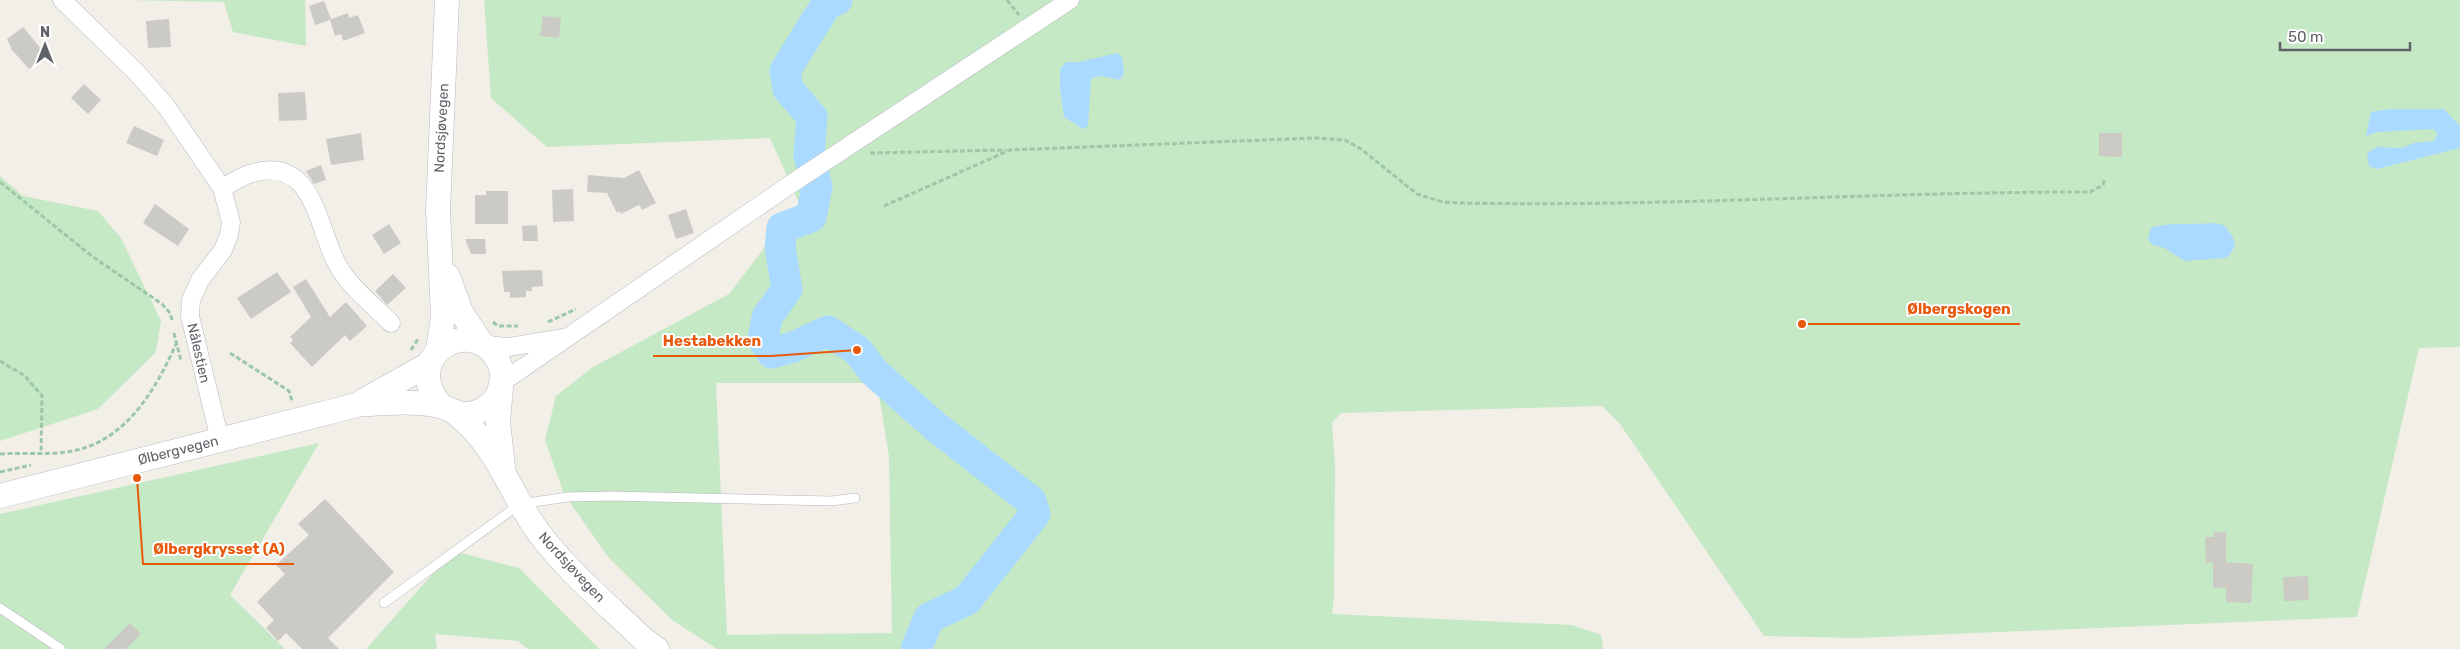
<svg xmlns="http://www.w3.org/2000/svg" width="2460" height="649" viewBox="0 0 2460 649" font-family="Rubik,sans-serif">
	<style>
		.green { fill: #c5e8c5; fill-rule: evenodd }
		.water { fill: #aadaff }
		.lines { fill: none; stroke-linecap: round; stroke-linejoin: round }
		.river { stroke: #aadaff; stroke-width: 31 }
		.building { fill: #cccac5 }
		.lane-casing { stroke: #b5b8bc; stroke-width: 10 }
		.street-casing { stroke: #b5b8bc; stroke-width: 19 }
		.secondary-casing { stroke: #b6babf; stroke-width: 25 }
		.path { stroke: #9cc7a9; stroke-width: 3; stroke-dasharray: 5 2.5; stroke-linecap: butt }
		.lane { stroke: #fff; stroke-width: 9 }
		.street { stroke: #fff; stroke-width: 18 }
		.secondary { stroke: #fff; stroke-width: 24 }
		.labels { text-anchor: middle; stroke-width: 4; stroke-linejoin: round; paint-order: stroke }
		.street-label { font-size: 14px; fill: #5f6368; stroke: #fff }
		.leader { fill: none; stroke: #e8590c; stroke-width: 2 }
		.callout-dot { fill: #e8590c; stroke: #fff; stroke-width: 2 }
		.callout-label { font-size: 15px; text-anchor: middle; font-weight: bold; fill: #e8590c; stroke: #fff; stroke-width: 4; stroke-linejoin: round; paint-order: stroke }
	</style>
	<rect width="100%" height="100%" fill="#f1efe8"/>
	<path class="green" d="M 126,0 L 305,0 L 306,46 L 233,32 L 224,2 Z
		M 484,0 L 2460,0 L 2460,347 L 2419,348 L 2357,617 L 1857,638 L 1764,636 L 1620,424 L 1602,406 L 1341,413 L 1332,423 L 1335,465 L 1334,596 L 1332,614 L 1572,625 L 1601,635 L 1603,649 L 717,649 L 672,620 L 609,558 L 564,494 L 545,440 L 556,396 L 593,367 L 729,294 L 799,203 L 770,138 L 547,147 L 491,98 ZM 716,383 L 877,383 L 889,456 L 892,633 L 727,635 Z
		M 0,176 L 23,196 L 98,211 L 121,238 L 161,321 L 156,352 L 98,409 L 0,441 Z
		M 319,443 L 230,595 L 285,649 L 0,649 L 0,514 Z
		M 453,551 L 519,568 L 599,649 L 528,649 L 518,641 L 435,634 L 437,649 L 366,649 Z"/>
	<path class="water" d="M 1117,53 L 1122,57 L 1124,73 L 1120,80 L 1102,76 L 1091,78 L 1088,126 L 1083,129 L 1064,117 L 1060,88 L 1060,69 L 1066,62 L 1079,62 Z
		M 2390,109 L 2444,109 L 2460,126 L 2460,148 L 2377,169 L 2369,166 L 2367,153 L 2377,147 L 2403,148 L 2413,143 L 2434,141 L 2438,134 L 2433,129 L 2377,132 L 2366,136 L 2371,112 Z
		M 2211,223 L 2224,225 L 2233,237 L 2235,245 L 2230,255 L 2225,258 L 2185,261 L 2164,248 L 2153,245 L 2148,239 L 2151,228 C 2166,222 2192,225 2211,223 Z"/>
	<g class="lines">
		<path class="river" d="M 837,0 L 827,3 L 785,71 L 788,89 L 812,117 L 809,155 L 817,187 L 811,217 L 782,228 L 780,247 L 787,289 L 767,317 L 763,340 L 772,353 L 793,347 L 828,331 L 857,350 L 874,372 L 936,427 L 1031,501 L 1035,514 L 967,600 L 929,618 L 916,649"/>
	</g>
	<path class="building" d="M 324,1 L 331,19 L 348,13 L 349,18 L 358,15 L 365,33 L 343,41 L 341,34 L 335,36 L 330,20 L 315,25 L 309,6 Z
		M 543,16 L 561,18 L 559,38 L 540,36 Z
		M 169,19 L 171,47 L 148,48 L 146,21 Z
		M 23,27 L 47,56 L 29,69 L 12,50 L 7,39 Z
		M 84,84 L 101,100 L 88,114 L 71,98 Z
		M 305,92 L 307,120 L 279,121 L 278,93 Z
		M 134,126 L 164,140 L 157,156 L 126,143 Z
		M 361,133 L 364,160 L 331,165 L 326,139 Z
		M 2099,133 L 2122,133 L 2122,157 L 2099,156 Z
		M 321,165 L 326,180 L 314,184 L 306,171 Z
		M 639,170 L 656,203 L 642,210 L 639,205 L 621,214 L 620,211 L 617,213 L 607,193 L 587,192 L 588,175 L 624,178 Z
		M 573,189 L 574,221 L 553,222 L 552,190 Z
		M 486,191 L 508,191 L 508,224 L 475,224 L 475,195 L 486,195 Z
		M 155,204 L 189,229 L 178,246 L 143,223 Z
		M 686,209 L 694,233 L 676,239 L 668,215 Z
		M 389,224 L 401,243 L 384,254 L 372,235 Z
		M 537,225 L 538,241 L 523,241 L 522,226 Z
		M 465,239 L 485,239 L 486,254 L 471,254 Z
		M 542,270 L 543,286 L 532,287 L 532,291 L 526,291 L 526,297 L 510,298 L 510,292 L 504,292 L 502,271 Z
		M 277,272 L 291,292 L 251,319 L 237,298 Z
		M 393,274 L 406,288 L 387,305 L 375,291 Z
		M 306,279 L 330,317 L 346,302 L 367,326 L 350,341 L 345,335 L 312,367 L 290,343 L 293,340 L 290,337 L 311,317 L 293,287 Z
		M 325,499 L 394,572 L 328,638 L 339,649 L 302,649 L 286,633 L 278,641 L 266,628 L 274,620 L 257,602 L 285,574 L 276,565 L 309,535 L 298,524 Z
		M 2214,532 L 2226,532 L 2226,562 L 2253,564 L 2251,603 L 2226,602 L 2226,588 L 2213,588 L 2213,562 L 2206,563 L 2205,537 L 2214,537 Z
		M 2308,576 L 2309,600 L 2284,601 L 2283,577 Z
		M 130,623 L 141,634 L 126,649 L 104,649 Z"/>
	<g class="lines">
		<g class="lane-casing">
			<path id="lane" d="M 384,603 L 520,504 L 568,497 L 611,496 L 832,501 L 855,498
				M 0,608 L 61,649"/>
		</g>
		<g class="street-casing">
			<path id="street" d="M 62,0 L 137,73 L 166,106 L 222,188 L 231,222 L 229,235 L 223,250 L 200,280 L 191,300 L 190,316 L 220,440
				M 222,188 C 232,183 243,175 253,173 C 312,156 317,223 335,260 C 346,284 372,304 391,323
				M 484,345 L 508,347 L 564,338
				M 501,383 L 791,184 L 1070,0"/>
		</g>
		<g class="secondary-casing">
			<path id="secondary" d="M 448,276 L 461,312 L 482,344
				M 438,350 L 443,316 L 438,210 L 447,0
				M 501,388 L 498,422 L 503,466
				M 363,401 L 429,364
				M 455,413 C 499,447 508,491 539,533 C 568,572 608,605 643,639 L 657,649
				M 0,496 L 357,405 C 385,403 413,400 440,406 C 450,409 458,415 469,414 C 478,413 489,407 495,399 C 502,389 504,374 499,363 C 476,312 396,354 442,407"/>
		</g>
		<path class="path" d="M 1007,0 L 1019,15
			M 870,153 L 1006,150
			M 0,182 L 93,257 L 162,304 L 170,313 L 172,320
			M 884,206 L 1010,150 L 1315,138 L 1345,140 L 1361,149 L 1417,194 L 1443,202 L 1460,203 C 1668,207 1875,192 2083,192 L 2090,192 L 2103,185 L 2105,178
			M 493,322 L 498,326 L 518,326
			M 548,322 L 576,309
			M 174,333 L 181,361
			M 411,350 L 418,339
			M 230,353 L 289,391 L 292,401
			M 0,361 L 25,376 L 42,396 L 41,454
			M 0,454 C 26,452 52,456 77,450 C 128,438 157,387 176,344
			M 0,472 L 31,465"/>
		<use href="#lane" class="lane"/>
		<use href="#street" class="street"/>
		<use href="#secondary" class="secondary"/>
	</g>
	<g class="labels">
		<g class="street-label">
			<text transform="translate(441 128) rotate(-87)" y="5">Nordsjøvegen</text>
			<text transform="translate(199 353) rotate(77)" y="5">Nålestien</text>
			<text transform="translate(178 450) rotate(-14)" y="5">Ølbergvegen</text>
			<text transform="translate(572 567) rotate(47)" y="5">Nordsjøvegen</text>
		</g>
	</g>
	<path class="leader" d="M1802 324L1897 324H2020M857 350L771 356H653M137 478L143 564H294"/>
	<g class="callout-dot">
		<circle cx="1802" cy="324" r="5"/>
		<circle cx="857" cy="350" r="5"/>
		<circle cx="137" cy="478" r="5"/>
	</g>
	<g class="callout-label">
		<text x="1959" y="314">Ølbergskogen</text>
		<text x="712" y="346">Hestabekken</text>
		<text x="219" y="554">Ølbergkrysset (A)</text>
	</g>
	<g transform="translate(45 45)" stroke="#ffffff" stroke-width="4" paint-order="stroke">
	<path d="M0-4L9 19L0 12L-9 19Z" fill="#5f6368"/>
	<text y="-8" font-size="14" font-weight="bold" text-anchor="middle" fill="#5f6368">N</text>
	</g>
	<path d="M2280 42v8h130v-8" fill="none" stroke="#5f6368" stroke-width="2.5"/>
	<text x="2288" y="42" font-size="15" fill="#5f6368" stroke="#ffffff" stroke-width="4" paint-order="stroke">50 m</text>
</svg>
